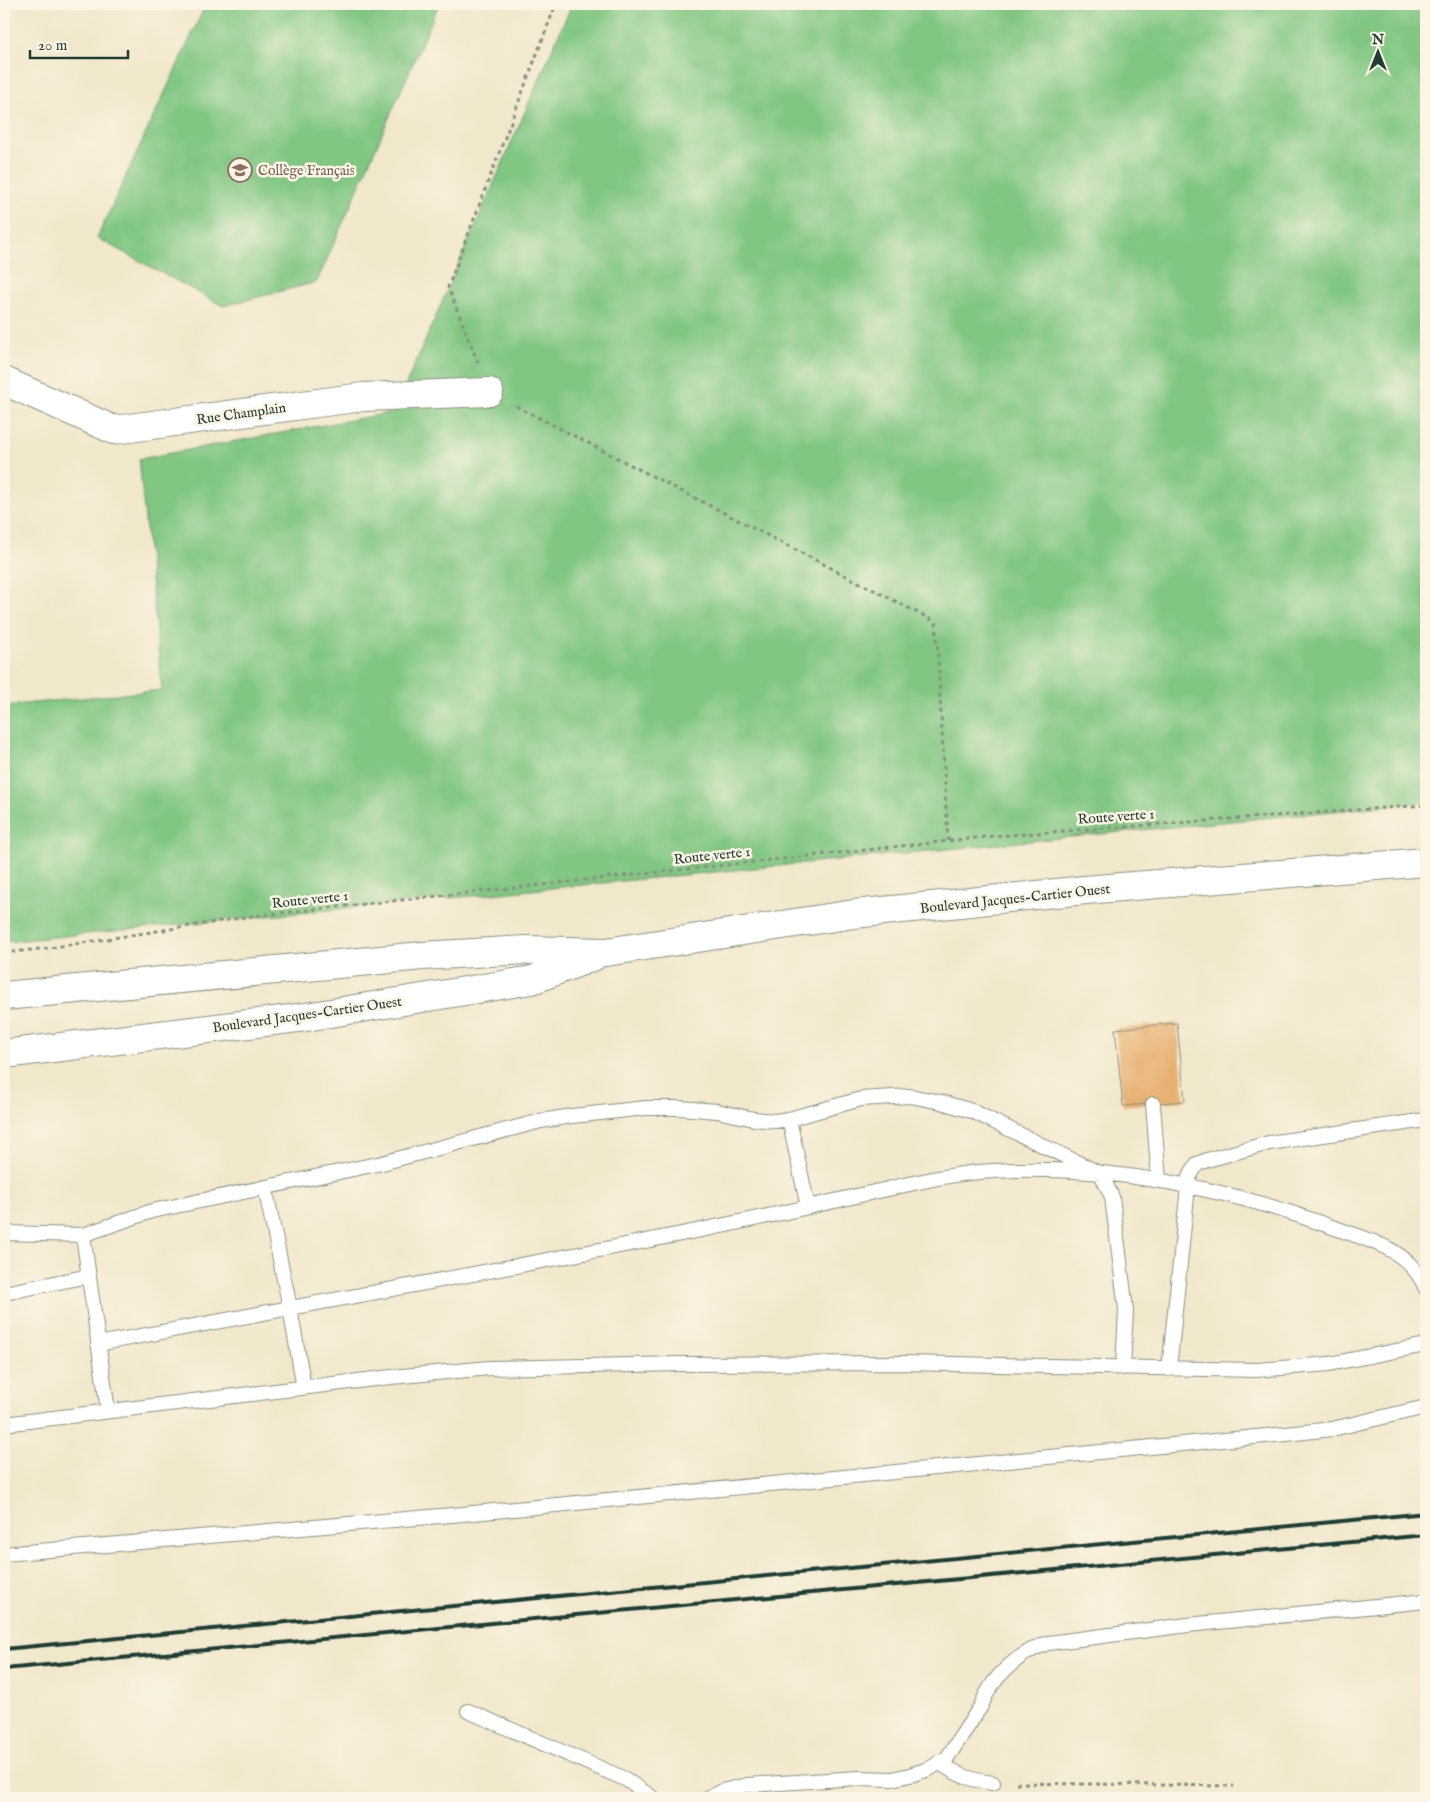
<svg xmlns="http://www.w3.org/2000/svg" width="1430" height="1802" viewBox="0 0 1430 1802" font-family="'IM FELL English',serif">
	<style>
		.green { fill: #81c782; stroke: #50825b }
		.building { fill: #e7b06f }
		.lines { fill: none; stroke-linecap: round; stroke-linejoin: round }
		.service-casing { stroke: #889280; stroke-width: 16 }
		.minor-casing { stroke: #889280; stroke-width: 30 }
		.secondary-casing { stroke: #889280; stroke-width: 30 }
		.path { stroke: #889280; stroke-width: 3; stroke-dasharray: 4 4; stroke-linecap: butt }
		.service { stroke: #fff; stroke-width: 14 }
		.minor { stroke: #fff; stroke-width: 28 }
		.secondary { stroke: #fff; stroke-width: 28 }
		.rail { stroke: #1f3d34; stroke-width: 4 }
		.labels { text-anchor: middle; stroke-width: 5; stroke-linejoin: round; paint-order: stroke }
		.education-label { font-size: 14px; fill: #785e54; stroke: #fcf5e5; text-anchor: start }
		.street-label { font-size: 14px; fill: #1f3d34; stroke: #fcf5e5 }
	</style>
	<rect width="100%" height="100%" fill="#fcf5e5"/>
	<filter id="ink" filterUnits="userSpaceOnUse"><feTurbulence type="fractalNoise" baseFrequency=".02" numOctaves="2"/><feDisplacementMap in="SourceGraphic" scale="10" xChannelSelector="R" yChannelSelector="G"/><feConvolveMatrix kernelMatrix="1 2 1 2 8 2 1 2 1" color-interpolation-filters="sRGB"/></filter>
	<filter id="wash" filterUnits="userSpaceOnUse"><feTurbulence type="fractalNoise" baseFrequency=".0096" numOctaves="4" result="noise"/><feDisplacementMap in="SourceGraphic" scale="20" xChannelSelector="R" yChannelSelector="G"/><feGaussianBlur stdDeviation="1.12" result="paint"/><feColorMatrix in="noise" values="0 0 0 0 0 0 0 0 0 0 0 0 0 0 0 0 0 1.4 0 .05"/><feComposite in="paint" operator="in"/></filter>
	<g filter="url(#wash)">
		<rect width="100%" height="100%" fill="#f1e7cb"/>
		<path class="green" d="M 206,4 L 439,4 L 317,282 L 223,306 L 97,238 Z
			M 572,4 L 1426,4 L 1426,802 L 4,942 L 4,706 L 162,690 L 139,459 L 394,412 Z"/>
		<g id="blocks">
			<path class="building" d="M 1177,1023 L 1185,1101 L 1123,1106 L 1115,1029 Z"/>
		</g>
	</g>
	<g filter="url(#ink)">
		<use href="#blocks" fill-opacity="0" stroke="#889280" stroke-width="1"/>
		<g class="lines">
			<g class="service-casing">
				<path id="service" d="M 1153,1104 L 1159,1181
					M 789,1119 L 808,1207
					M 265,1187 L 290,1308 L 304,1388
					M 4,1233 L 83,1235 L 152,1211 L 382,1163 L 541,1121 L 572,1116 L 646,1108 L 680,1108 L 717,1111 L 754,1119 L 775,1121 L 789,1119 L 861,1099 L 910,1096 L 941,1102 L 972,1111 L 1101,1174 L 1112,1197 L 1126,1310 L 1123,1368
					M 83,1235 L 108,1411
					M 4,1293 L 89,1276
					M 98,1344 C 298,1306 497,1271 696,1231 C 752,1220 809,1207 865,1194 C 907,1185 950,1173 994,1171 C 1108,1164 1226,1188 1332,1227 C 1369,1240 1410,1249 1426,1289
					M 1169,1369 L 1189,1177 L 1197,1164 L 1207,1160 L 1269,1143 L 1426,1120
					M 4,1424 L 391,1377 L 490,1368 L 682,1364 L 902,1363 L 1257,1370 L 1329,1364 L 1426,1345
					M 4,1554 L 463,1514 L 1286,1434 L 1332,1429 L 1426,1407
					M 468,1711 L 625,1779 L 653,1798
					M 939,1762 C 958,1776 971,1780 993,1783
					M 707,1798 L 722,1791 L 747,1785 L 858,1778 L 892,1779 L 910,1775 L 929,1769 L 947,1758 L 981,1706 C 992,1676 1019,1653 1048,1643 L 1188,1625 L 1426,1601"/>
			</g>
			<g class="minor-casing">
				<path id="minor" d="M 4,381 L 114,430 L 363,397 L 489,392"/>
			</g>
			<g class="secondary-casing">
				<path id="secondary" d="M 4,996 L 422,956 L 526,950 L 606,952 L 854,914 L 1085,890 L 1426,862
					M 4,1054 L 306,1017 L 532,980 L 593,957"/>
			</g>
			<path class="path" d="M 478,363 L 448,287 L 556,4
				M 516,406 L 936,622 L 948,841
				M 4,953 L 49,948 L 253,916 L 948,841 L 995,836 L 1426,805
				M 1016,1783 L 1234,1786"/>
			<use href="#service" class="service"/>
			<use href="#minor" class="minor"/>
			<use href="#secondary" class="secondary"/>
			<path class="rail" d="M 4,1649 L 1426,1513
				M 4,1669 L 1426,1535"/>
		</g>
	</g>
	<defs>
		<g id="university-ring" transform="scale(1.25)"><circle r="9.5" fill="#fcf5e5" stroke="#8d6e63" stroke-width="1.5"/><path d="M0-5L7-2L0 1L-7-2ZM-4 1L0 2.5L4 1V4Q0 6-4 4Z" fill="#8d6e63"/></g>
	</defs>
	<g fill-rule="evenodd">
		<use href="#university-ring" x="240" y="170"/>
	</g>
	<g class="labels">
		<g class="education-label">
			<text x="258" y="175">Collège Français</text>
		</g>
		<g class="street-label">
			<text transform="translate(241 413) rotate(-8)" y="5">Rue Champlain</text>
			<text transform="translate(1116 816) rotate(-4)" y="5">Route verte 1</text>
			<text transform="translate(712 855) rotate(-6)" y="5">Route verte 1</text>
			<text transform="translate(1015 898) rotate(-6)" y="5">Boulevard Jacques-Cartier Ouest</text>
			<text transform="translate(310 899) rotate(-6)" y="5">Route verte 1</text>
			<text transform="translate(307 1014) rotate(-8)" y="5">Boulevard Jacques-Cartier Ouest</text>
		</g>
	</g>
	<rect width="1430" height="1802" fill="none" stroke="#fcf5e5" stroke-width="20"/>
	<g transform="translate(1378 52)" stroke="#fcf5e5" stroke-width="4" paint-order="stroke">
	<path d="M0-4L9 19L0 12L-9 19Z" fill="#1f3d34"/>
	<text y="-8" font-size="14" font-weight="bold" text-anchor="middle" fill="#1f3d34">N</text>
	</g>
	<path d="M30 50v8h98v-8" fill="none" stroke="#1f3d34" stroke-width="2.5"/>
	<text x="38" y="50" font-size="15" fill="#1f3d34" stroke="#fcf5e5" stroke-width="4" paint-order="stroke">20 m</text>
</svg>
